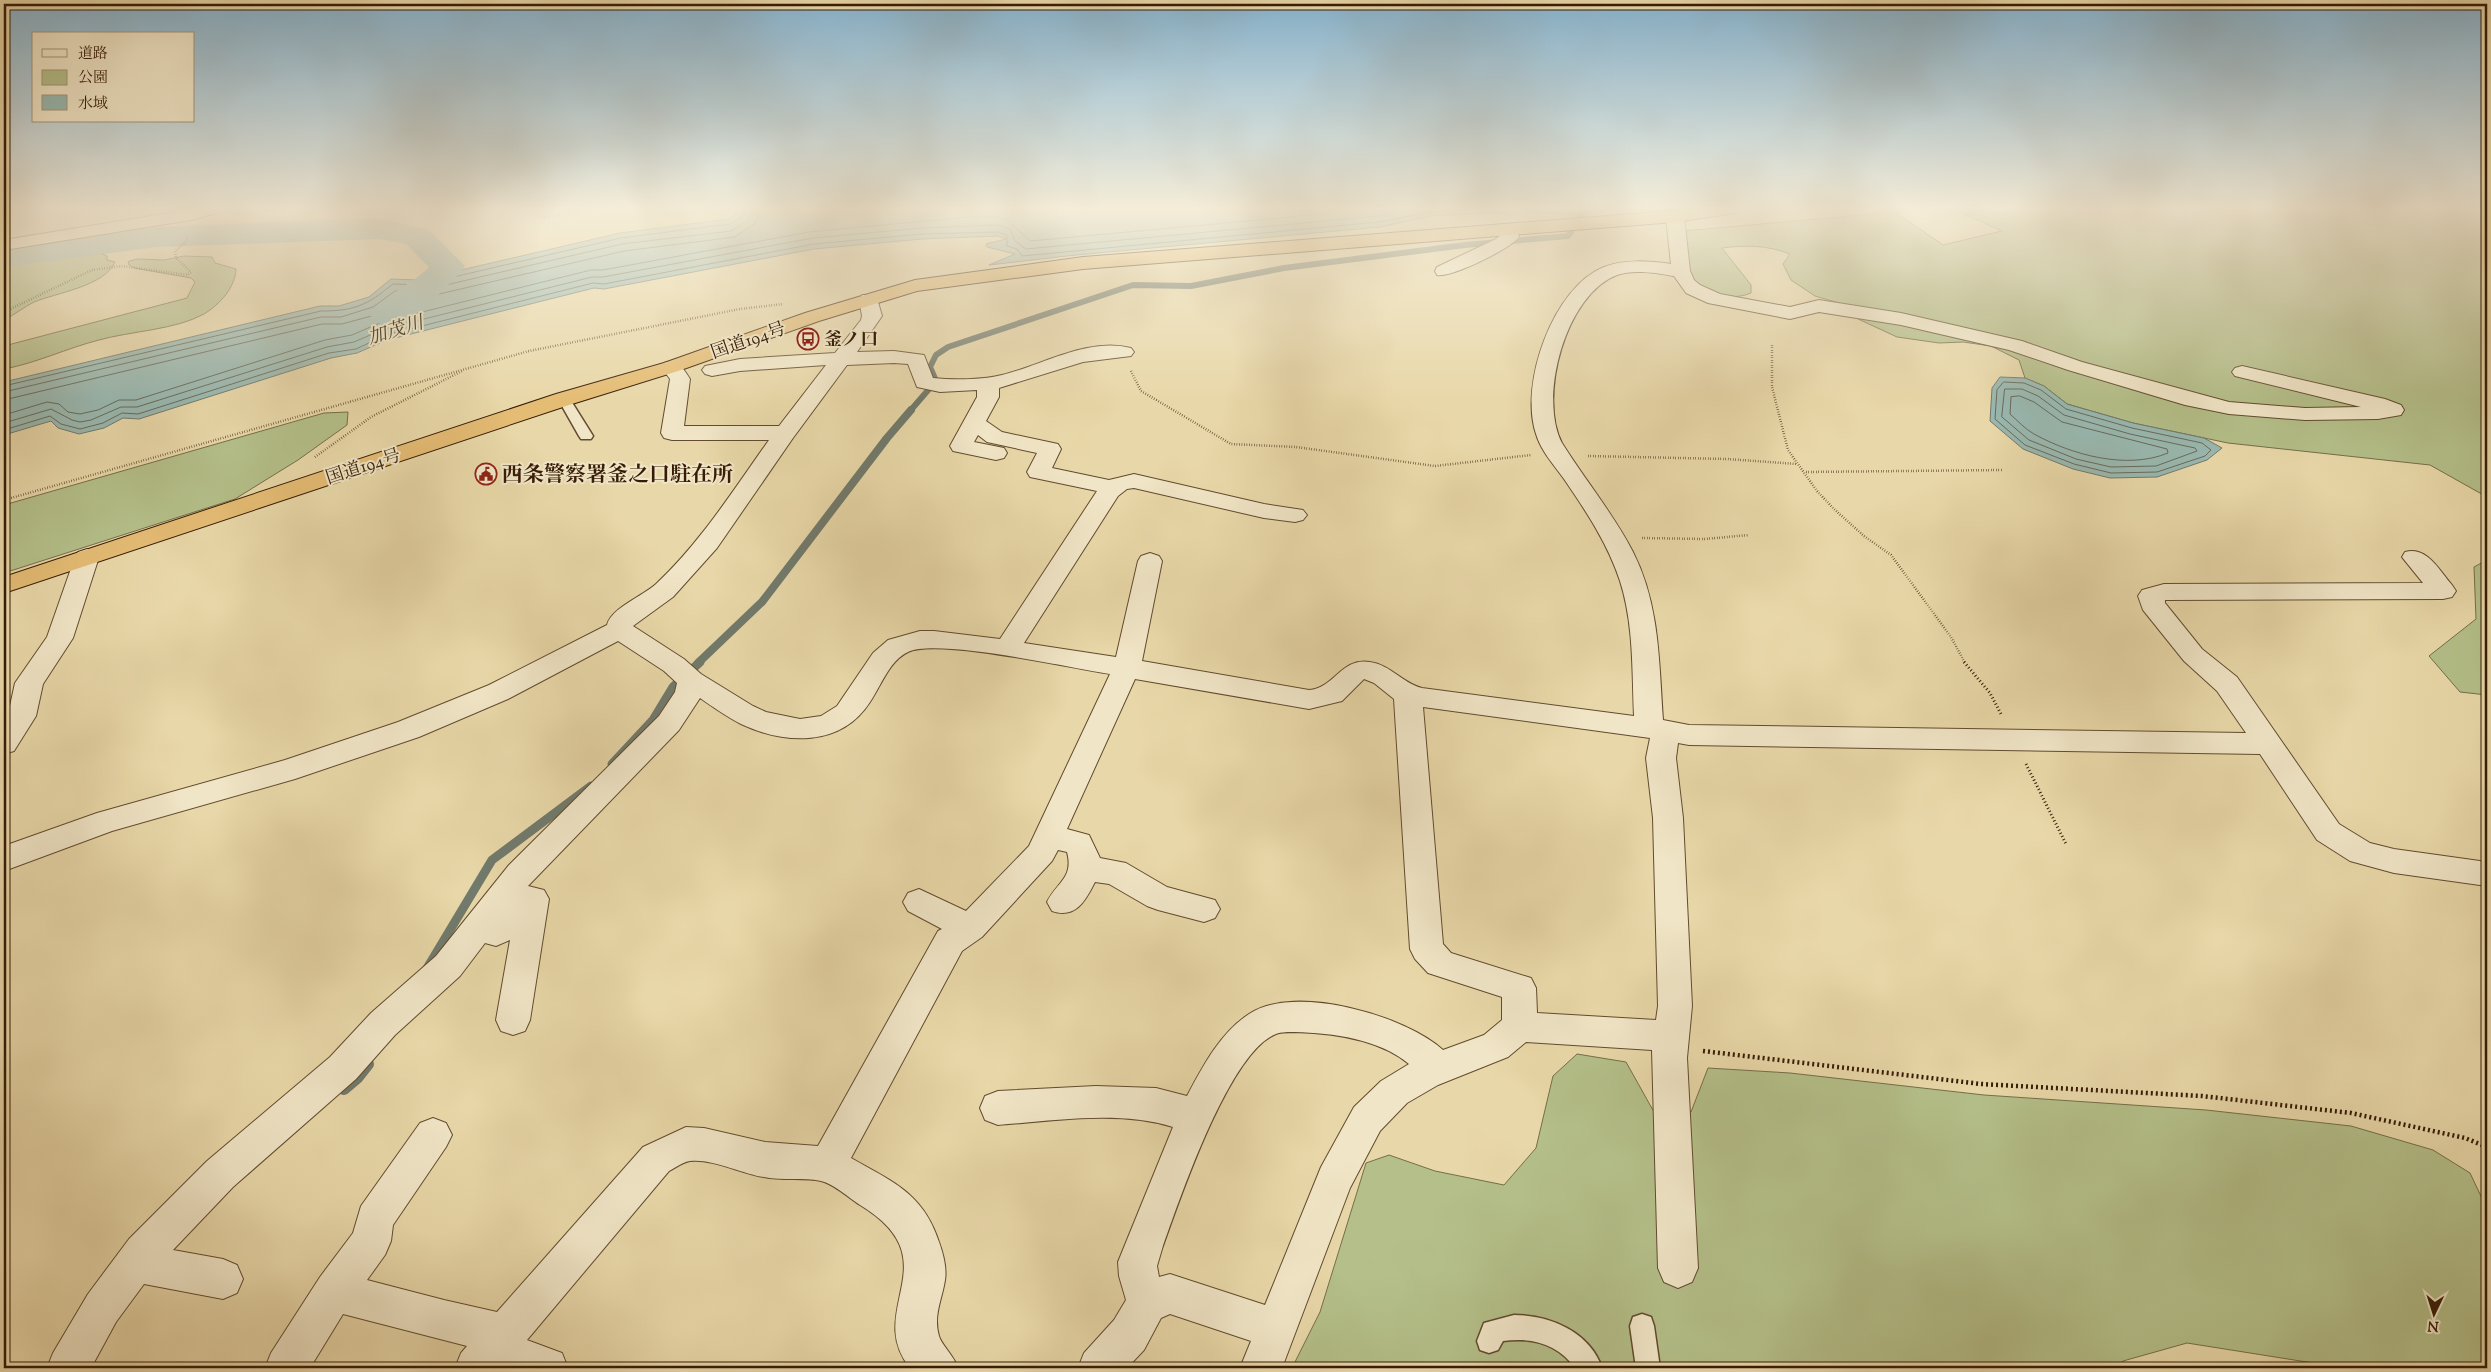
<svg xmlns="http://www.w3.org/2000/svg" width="2491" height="1372" viewBox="0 0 2491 1372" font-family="'Sorts Mill Goudy','Noto Serif JP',serif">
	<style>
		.green { fill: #b4bf89; stroke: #756e48 }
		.water { fill: #99b8b0; stroke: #717a6c }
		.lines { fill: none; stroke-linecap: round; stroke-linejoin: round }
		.shore { stroke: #686a5b; stroke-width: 1 }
		.stream-far3 { stroke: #717a6c; stroke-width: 6 }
		.stream-far2 { stroke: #717a6c; stroke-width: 8 }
		.stream-far1 { stroke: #717a6c; stroke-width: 9 }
		.stream { stroke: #717a6c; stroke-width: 12 }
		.river { fill: #99b8b0; fill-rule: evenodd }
		.service-casing { stroke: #624b2e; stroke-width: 3 }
		.minor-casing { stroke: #624b2e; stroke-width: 2 }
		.trunk-casing { stroke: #361c06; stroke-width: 2 }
		.path-far2 { stroke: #361c06; stroke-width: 2.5; stroke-dasharray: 0.5 2; stroke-linecap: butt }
		.path-far1 { stroke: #361c06; stroke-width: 3; stroke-dasharray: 1 2.5; stroke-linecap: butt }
		.path { stroke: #361c06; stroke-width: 4.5; stroke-dasharray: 2 3; stroke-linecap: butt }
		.service { fill: #f0e5c6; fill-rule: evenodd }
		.minor { fill: #f0e5c6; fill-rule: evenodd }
		.trunk { fill: #e4bc74; fill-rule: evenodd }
		.labels { text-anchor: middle; stroke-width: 4; stroke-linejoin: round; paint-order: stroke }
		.far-poi-label { font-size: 18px; font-weight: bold; fill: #361c06; stroke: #f0e5c6; text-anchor: start }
		.far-street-label { font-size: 18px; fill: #361c06; stroke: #f0e5c6 }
		.far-water-label { font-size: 19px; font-style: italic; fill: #544b39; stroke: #f0e5c6 }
		.poi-label { font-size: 21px; font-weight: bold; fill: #361c06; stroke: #f0e5c6; text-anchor: start }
	</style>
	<rect width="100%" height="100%" fill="#e8d7a8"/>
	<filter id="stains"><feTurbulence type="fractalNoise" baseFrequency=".004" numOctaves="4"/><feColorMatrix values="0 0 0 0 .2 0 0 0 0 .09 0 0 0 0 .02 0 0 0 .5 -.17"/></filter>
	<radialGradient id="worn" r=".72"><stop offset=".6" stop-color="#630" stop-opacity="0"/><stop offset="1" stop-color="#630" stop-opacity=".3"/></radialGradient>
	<path class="green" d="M 1960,209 L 2487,209 L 2487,497 L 2430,465 L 2228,443 L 2133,423 L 2067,404 L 2044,386 L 2025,378 L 2019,360 L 1991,346 L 1963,342 L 1939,343 L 1897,337 L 1858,319 L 1846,305 L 1815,296 L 1791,280 L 1783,264 L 1790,254 C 1767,245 1746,245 1722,248 L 1751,285 L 1751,293 C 1732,301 1704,296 1693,277 C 1687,268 1685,243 1683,231 L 1895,212 L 1943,245 L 2002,231 L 1964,214 Z
		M 83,251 L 95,251 L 107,256 L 107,260 L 115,262 C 105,286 56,293 34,302 C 24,307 14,315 4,320 L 4,262 Z
		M 184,256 L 212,257 L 215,263 L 236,269 C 235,288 220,304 204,314 C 175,330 131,331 99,340 C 67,348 37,363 4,369 L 4,346 L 187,298 L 195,282 L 191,278 L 134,268 L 128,264 L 129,261 L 138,259 L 164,260 Z
		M 348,412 L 347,425 L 298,460 L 235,499 L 4,573 L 4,505 L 324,413 Z
		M 2487,560 L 2487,695 L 2460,692 L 2429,656 L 2476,619 L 2474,567 Z
		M 1577,1054 L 1626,1062 L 1654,1112 L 1691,1112 L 1708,1068 L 1790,1073 L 1984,1095 L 2206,1110 L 2351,1126 L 2433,1150 L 2470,1173 L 2487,1209 L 2487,1368 L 2322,1368 L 2313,1363 L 2187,1343 L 2123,1361 L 2114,1368 L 1292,1368 L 1320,1312 L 1366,1163 L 1389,1155 L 1435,1171 L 1504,1185 L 1536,1148 L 1553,1076 Z"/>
	<path class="water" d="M 744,209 L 1609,209 L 1604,212 L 1571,215 L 1530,212 L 1513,215 L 1490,213 L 1431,216 L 1380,227 L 1076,255 L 989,265 L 1015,254 L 987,247 L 986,244 L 1006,239 L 998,236 L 922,239 L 814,249 L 604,289 L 594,288 L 387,340 L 357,353 L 331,358 L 139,419 L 123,418 L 104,428 L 79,434 L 58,428 L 51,421 L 4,435 L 4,382 L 320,306 L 339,306 L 369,297 L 391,279 L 418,280 L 620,233 L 729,219 Z
		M 2000,377 L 2025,378 L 2044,386 L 2067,404 L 2133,423 L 2204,438 L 2222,448 L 2207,460 L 2157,477 L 2110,478 L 2073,469 L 2023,449 L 1990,421 L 1992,388 Z"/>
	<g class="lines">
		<path class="shore" d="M 2004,382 L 2024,383 L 2041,390 L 2066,409 L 2132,428 L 2202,443 L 2211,450 L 2205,456 L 2157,472 L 2111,473 L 2074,464 L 2025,445 L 1995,419 L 1997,390 Z
			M 4,386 L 321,311 C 355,311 367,305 393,284 L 419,285 L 621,238 L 730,224 L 745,214 L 746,209
			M 2005,389 L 2022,389 L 2038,396 L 2064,415 L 2130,434 L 2195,448 L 2197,451 L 2156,466 L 2111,467 L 2076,459 L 2029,440 L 2002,417 Z
			M 4,392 L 321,317 L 341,317 L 373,307 L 395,291 L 420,291 L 622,244 L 731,231 L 749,219 L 753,209
			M 2020,396 L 2034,402 L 2062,422 L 2167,449 L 2168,453 C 2127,470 2072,455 2034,434 C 2025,429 2018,421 2010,414 L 2011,397 Z
			M 4,400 L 322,324 L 342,324 L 375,315 L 398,298 L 422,298 L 624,251 L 735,237 L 756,223 L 760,209
			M 4,415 L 47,402 L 59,404 L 68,412 L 80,414 L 98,410 L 119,400 L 136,400 L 325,340 L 352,335 L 382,322 L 591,270 L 603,270 L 809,232 L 968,217 L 994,217 L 1007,220 L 1030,241 L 1378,209
			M 4,423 L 51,409 L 72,420 L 80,422 L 91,420 L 121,407 L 137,407 L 327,347 L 354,342 L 384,329 L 592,277 L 603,277 L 813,238 L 922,228 L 998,225 L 1010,229 L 1015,241 L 1026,249 L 1378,216 L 1414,209
			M 4,430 L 50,416 L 61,424 L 80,429 L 103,423 L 122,413 L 138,414 L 329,353 L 356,349 L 386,335 L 593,283 L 604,284 L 814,244 L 922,234 L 998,232 L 1007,235 L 1007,246 L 1017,249 L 1022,256 L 1379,222 L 1430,212 L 1480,209"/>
		<path class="stream-far3" d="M 910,411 L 936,381 L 930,367 L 936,355 L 948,347 L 1133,285 L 1191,286 L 1284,268 L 1465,245 L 1568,236 L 1582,215 L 1582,209"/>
		<path class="stream-far2" d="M 698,663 L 762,602 L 887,438 L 911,410"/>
		<path class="stream-far1" d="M 612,764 L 653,720 L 673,687 L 700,662
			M 426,970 L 492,860 L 591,786"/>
		<path class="stream" d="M 344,1089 L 357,1078 L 368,1064"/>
		<path class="river" d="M 345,219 L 380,219 L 429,230 L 465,266 C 453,283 408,327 387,325 C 383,325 379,323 375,323 L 370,315 C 384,294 412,285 429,267 L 406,244 L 380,239 L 157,247 L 4,267 L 4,247 L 157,227 Z"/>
		<g class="service-casing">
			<path id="service" d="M 564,395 L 568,396 L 593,436 L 591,439 L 581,439 L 579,436 L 558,399 Z
				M 1642,1314 L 1651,1317 L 1654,1326 L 1660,1368 L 1636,1368 L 1630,1326 L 1633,1317 Z
				M 1514,1315 C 1550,1315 1590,1332 1602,1368 L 1575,1368 C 1558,1344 1532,1337 1503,1341 L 1498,1350 L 1489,1353 L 1480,1350 L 1477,1341 L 1484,1323 Z"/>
		</g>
		<g class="minor-casing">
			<path id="minor" d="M 194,209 L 220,209 L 217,213 L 191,220 L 4,250 L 4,240 Z
				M 1675,212 L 1681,213 L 1684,217 L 1690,271 L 1694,280 L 1700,285 L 1720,294 L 1790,307 L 1819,300 L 1901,313 L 2022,341 L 2082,362 L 2229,402 L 2305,408 L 2361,407 L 2235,376 L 2232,372 L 2235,368 L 2242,366 L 2385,399 L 2401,405 L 2404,410 L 2401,415 L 2378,419 L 2305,420 L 2229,414 L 2185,405 L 2068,370 L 2009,350 L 1901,325 L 1819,312 L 1790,319 L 1708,303 L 1686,293 L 1674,276 C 1657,273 1633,269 1617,275 C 1566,294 1538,397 1562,443 C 1585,480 1613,513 1633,552 C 1660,605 1659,663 1663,720 L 1689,725 L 2246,733 L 2217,691 L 2184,661 L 2143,610 L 2138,596 L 2142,590 L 2164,584 L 2423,583 L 2402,557 L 2405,552 C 2427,546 2439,570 2452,585 L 2456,591 L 2452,597 L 2443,599 L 2165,600 L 2165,603 L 2202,649 L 2237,677 L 2339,824 L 2370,843 L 2394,849 L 2487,862 L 2487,886 L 2394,873 L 2350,861 L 2317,840 L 2260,754 L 1689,745 L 1678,743 L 1676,758 L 1683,818 L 1692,1006 L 1687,1058 L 1698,1268 L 1692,1282 L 1678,1288 L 1664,1282 L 1658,1268 L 1652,1050 L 1526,1042 L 1508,1057 L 1438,1085 L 1407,1103 L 1380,1131 L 1350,1188 L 1282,1368 L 1240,1368 L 1251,1341 L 1170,1314 L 1161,1318 L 1144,1350 L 1127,1368 L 1078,1368 L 1084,1353 L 1114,1320 L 1126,1300 L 1119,1276 L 1118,1262 L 1173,1127 C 1118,1110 1054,1121 998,1125 L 985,1120 L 980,1108 L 985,1096 L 998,1091 L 1096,1086 L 1156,1088 L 1187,1096 C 1203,1066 1220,1033 1249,1014 C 1295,983 1406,1016 1443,1050 L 1484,1035 L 1502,1020 L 1502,997 L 1428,973 L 1415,959 L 1410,949 L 1394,699 L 1374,683 L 1364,679 L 1342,701 L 1309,709 L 1135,679 L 1067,829 L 1089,835 L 1100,858 L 1126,863 L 1167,887 L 1215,900 L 1220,909 L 1215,918 L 1204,922 L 1158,910 L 1147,906 L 1109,884 L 1095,882 C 1085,902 1075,919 1052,911 L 1047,902 C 1057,882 1074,878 1067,852 L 1058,850 L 1052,861 L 982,937 L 962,951 L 851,1158 C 893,1182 923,1193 939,1242 C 943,1253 947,1268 945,1280 C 942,1300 933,1315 939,1336 C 941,1344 954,1356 958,1368 L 910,1368 C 863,1309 952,1261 860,1205 C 849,1198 834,1184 821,1181 C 803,1177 783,1181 764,1177 C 743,1174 711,1158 690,1161 C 683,1162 675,1168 669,1171 L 527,1340 L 562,1353 L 568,1368 L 455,1368 L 461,1353 L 467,1346 L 343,1314 L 310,1368 L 265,1368 L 271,1353 L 320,1277 L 353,1233 L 361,1206 L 420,1123 L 433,1118 L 446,1123 L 452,1135 L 446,1147 L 393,1225 L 391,1241 L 385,1255 L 367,1280 L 444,1300 L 497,1312 L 643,1147 L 686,1127 L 704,1128 L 765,1142 L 818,1146 L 938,931 L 942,929 L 908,911 L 903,902 L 908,893 L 919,889 L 966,911 L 1029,846 L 1110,674 C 1071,668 938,638 908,652 C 889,661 881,686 870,702 C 841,747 786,745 741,724 C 727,717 713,707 700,698 L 679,730 L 528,886 L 544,890 L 549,899 L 530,1020 L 525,1031 L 513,1035 L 501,1031 L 496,1020 L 510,940 L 496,946 L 485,943 L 460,976 L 395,1035 L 356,1079 L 233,1187 L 173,1250 L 223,1259 L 237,1265 L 243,1279 L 237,1293 L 223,1299 L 144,1284 L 116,1322 L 91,1368 L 47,1368 L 53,1353 L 88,1294 L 129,1239 L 207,1161 L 330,1057 L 371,1013 L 436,956 L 509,865 L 659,716 L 675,692 L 677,683 L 664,671 L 618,641 L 508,699 L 419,737 L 295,779 L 112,831 L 4,871 L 4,846 L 97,813 L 285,760 L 398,722 L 489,685 L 607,625 C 611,608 643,596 656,584 C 701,542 734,489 769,440 L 672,440 L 664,438 L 661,433 L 670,379 L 661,367 L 664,363 C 678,359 683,368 690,379 L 684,426 L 779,426 L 826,365 L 740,371 L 712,376 L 705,374 L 702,370 L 705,366 L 740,359 L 835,353 L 861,320 L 862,316 L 859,299 L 862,295 L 876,295 L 882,316 L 857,352 L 894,351 L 924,355 L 933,378 C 952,380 983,380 1002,375 C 1043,365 1088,337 1131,348 L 1134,352 L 1131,356 L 1083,362 L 999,388 L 999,397 L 986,421 L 1002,432 L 1058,444 L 1061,449 L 1052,468 L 1109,480 L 1134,474 L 1264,504 L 1303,510 L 1307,515 L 1303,520 L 1295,522 L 1264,518 L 1134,488 L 1127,489 L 1118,496 L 1024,643 L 1116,657 L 1138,561 L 1141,556 L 1150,553 L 1159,556 L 1162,561 L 1142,661 L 1309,690 C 1335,688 1341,657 1370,662 C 1391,665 1402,683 1422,688 L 1634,716 C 1632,671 1634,625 1620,581 C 1608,544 1586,511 1564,479 C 1554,465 1541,451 1536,434 C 1519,385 1553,287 1604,267 C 1625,259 1649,261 1671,264 L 1666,217 L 1669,213 ZM 894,363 L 908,364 L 917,387 L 940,392 L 977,390 L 977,397 L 950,446 L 953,451 L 996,460 L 1004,458 L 1007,453 L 1004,448 L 974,442 L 978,435 L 987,442 L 1037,453 L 1027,472 L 1030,477 L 1097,491 L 1000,639 L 934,631 L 920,631 L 888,640 L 873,653 L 837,706 L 821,716 L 800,719 L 766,712 L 753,706 L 701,674 L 684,659 L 633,626 L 673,597 L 717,548 L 793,438 L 847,365 ZM 1423,707 L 1650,738 L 1646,758 L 1653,818 L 1658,1006 L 1656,1020 L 1537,1013 L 1536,988 L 1531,978 L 1451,953 L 1443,944 ZM 1295,1032 C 1333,1033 1379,1039 1409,1064 L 1381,1081 L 1354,1107 L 1321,1167 L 1265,1305 L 1170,1274 L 1159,1277 L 1157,1266 L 1162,1249 C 1179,1201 1229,1052 1276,1034 C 1281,1032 1289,1032 1295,1032 Z
				M 1509,224 L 1515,225 L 1519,237 C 1510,249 1451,278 1437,275 L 1435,271 L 1437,267 L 1496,239 L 1501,235 L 1500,229 L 1503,225 Z
				M 87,549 L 96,552 L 99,557 L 73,638 L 43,684 L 36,716 L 14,751 L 4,754 L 4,722 L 8,715 L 15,683 L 47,637 L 75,557 L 78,552 Z"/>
		</g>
		<g class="trunk-casing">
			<path id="trunk" d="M 1697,209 L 1738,209 L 1735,213 L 1729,214 L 1675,222 L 1083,269 L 917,291 L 819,321 L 678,371 L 572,404 L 4,593 L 4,577 L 556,394 L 664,363 L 805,313 L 915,280 L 1083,257 Z"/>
		</g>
		<path class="path-far2" d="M 238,209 L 237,214 L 286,209
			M 516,209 L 544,218 L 586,209
			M 4,312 L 92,270 L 121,266 L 187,275 L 191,272 L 176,258 L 175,251 L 187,241 L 188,236
			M 1772,345 L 1772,387 L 1788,450 L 1817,491 L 1834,509 L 1864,536 L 1891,555 L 1951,637 L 1965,663
			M 1131,371 L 1141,391 L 1231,444 L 1296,447 L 1435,466 L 1531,455
			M 1588,456 L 1727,459 L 1797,464
			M 315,457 L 371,417 L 462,371
			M 1806,472 L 2003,470
			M 4,500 L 529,351 L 740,309 L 783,304
			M 1642,538 L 1705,539 L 1749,535"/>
		<path class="path-far1" d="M 1964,662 L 1990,693 L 2002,716
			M 2026,764 L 2066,844"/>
		<path class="path" d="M 1703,1051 L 1981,1084 L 2202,1096 L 2351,1113 L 2465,1138 L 2482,1145 L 2487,1154"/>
		<use href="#service" class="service"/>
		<use href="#minor" class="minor"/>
		<use href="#trunk" class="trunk"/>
	</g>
	<linearGradient id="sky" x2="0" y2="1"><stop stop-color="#88b6d2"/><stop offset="0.52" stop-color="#f5edd8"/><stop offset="1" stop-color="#f5edd8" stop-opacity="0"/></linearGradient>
	<rect width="2491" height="401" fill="url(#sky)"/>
	<defs>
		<g id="bus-ring" transform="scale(1.125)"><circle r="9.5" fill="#f0e5c6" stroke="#8f2418" stroke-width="1.5"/><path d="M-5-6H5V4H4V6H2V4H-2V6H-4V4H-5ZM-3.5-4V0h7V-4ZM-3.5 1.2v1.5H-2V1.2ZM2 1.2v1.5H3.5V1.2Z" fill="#8f2418"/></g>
		<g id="civic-ring" transform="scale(1.125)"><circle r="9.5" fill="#f0e5c6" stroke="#8f2418" stroke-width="1.5"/><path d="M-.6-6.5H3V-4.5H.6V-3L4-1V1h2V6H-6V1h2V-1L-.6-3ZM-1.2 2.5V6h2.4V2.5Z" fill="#8f2418"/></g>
	</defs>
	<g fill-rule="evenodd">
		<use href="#bus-ring" x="808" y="339"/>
		<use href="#civic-ring" x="486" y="474"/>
	</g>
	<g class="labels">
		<g class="far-poi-label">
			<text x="824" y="345">釜ノ口</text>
		</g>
		<g class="far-street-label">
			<text transform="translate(748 340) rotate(-19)" y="6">国道194号</text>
			<text transform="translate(363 466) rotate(-18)" y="6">国道194号</text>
		</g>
		<g class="far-water-label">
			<text transform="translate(395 329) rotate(-17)" y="7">加茂川</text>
		</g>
		<g class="poi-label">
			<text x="502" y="481">西条警察署釜之口駐在所</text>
		</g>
	</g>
	<rect width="2491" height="1372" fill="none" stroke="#e8d7a8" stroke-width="20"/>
	<rect x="5" y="5" width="2481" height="1362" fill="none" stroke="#361c06" stroke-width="2.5"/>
	<rect x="10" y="10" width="2471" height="1352" fill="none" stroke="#361c06"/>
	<rect x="32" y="32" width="162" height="90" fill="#f0e5c6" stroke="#a69579"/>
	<rect x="42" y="49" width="25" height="8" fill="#f0e5c6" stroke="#a69579"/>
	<text x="78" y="58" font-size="15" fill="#361c06">道路</text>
	<rect x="42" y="70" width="25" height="15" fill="#b4bf89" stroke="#a69579"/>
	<text x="78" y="82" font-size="15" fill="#361c06">公園</text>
	<rect x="42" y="95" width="25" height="15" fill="#99b8b0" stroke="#a69579"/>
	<text x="78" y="108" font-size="15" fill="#361c06">水域</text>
	<g transform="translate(2434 1314) rotate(184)" stroke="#f0e5c6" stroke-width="4" paint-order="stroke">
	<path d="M0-4L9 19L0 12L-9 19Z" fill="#361c06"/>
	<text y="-8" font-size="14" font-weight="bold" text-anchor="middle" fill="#361c06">N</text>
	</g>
	<rect width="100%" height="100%" filter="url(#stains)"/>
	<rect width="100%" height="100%" fill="url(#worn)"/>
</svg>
